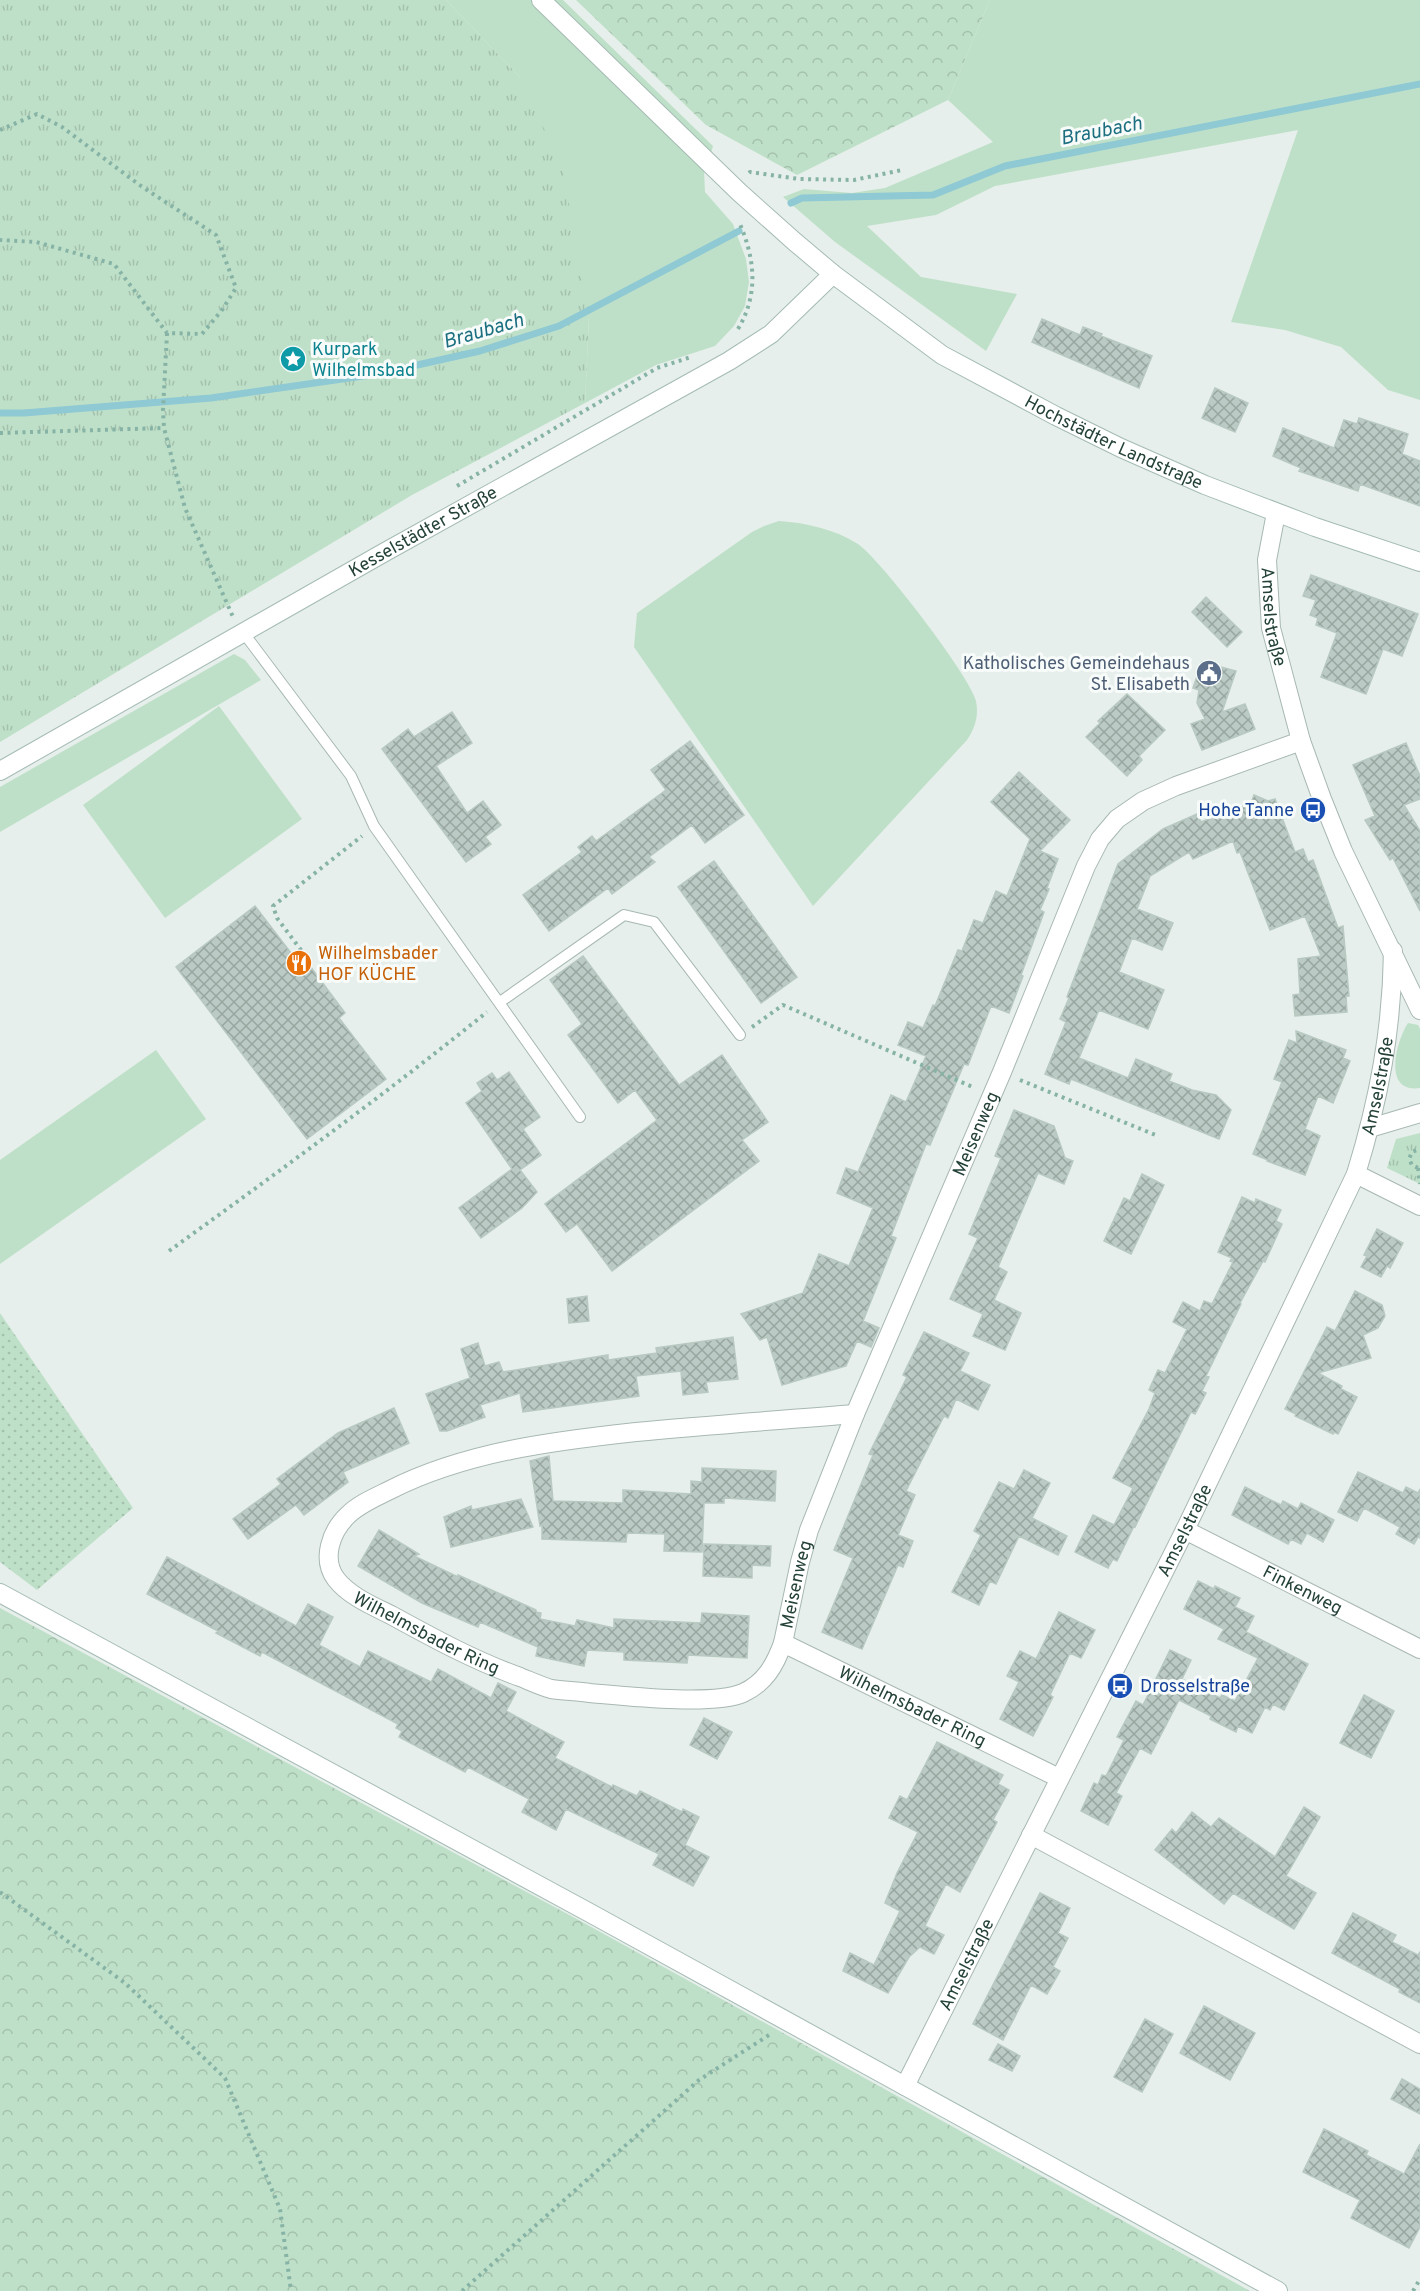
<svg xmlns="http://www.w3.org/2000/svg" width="1420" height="2291" viewBox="0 0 1420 2291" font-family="Overpass,sans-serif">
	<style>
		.grass { fill: #bfe0c8 }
		.forest { fill: url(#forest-crowns) }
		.park { fill: url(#park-tufts) }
		.garden { fill: url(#garden-dots) }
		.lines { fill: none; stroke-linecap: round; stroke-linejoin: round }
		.stream { stroke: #8ec9d4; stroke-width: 7 }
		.building { fill: url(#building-cross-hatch); stroke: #b8c9c2; stroke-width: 1.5 }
		.lane-casing { stroke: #a8b8b2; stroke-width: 12 }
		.street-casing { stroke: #a8b8b2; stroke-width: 20 }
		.secondary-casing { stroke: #a4bbb3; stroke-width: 20 }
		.path { stroke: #86b3a5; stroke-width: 4; stroke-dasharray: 3 4.5; stroke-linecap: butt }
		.lane { stroke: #fff; stroke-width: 10 }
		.street { stroke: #fff; stroke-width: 18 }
		.secondary { stroke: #fff; stroke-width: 18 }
		.labels { text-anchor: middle; stroke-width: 6; stroke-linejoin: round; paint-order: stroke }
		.culture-label { font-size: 18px; fill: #0d838f; stroke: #f7fbf9; text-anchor: start }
		.street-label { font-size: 18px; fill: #24423a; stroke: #f7fbf9 }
		.service-label { font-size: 18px; fill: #4e5e75; stroke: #f7fbf9; text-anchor: end }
		.transit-label { font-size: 18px; fill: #164399; stroke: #f7fbf9; text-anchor: end }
		.food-label { font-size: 18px; fill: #c56008; stroke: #f7fbf9; text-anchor: start }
		.water-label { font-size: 20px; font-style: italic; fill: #1c6f80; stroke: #f7fbf9 }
	</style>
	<defs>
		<pattern id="forest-crowns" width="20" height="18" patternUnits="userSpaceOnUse" patternTransform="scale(1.5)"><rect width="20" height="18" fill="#bfe0c8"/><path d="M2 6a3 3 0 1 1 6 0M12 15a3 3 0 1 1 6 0" fill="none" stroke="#a4c1ad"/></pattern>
		<pattern id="park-tufts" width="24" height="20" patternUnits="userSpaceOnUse" patternTransform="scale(1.5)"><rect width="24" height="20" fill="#bfe0c8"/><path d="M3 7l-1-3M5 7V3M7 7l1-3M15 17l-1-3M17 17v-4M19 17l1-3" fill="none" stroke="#a4c1ad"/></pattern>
		<pattern id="garden-dots" width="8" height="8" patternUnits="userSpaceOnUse" patternTransform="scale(1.5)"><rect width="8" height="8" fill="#bfe0c8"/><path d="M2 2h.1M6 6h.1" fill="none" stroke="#a4c1ad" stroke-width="1.8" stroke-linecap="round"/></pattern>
		<pattern id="building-cross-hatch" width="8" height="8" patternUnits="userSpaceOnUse" patternTransform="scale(1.5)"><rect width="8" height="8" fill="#bbcac4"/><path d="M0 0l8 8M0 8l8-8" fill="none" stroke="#98a6a0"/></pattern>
	</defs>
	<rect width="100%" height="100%" fill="#e6efeb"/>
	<path class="grass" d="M 446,0 L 533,0 L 704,170 L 705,192 L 733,224 L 746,259 L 749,282 L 745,306 L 734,326 L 715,346 L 656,365 L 585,403 L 589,316 L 519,76 Z
		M 546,0 L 563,0 L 713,146 L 711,153 Z
		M 990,0 L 1420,0 L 1420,400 L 1388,390 L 1341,347 L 1285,330 L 1231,322 L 1298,130 L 995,186 L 936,215 L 867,226 L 921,277 L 1017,294 L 986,351 L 835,242 L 783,197 L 804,189 L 852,193 L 885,188 L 993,142 L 948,100 Z
		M 779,521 C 807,523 834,529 858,544 C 880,559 970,676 976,701 C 979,716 975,728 967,740 L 813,906 L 634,647 L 637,613 L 752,532 L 764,526 Z
		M 234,654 L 245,660 L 261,680 L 0,832 L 0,787 Z
		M 219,706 L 302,819 L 165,918 L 83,805 Z
		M 1408,1023 L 1418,1025 L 1420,1029 L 1420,1088 C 1382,1094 1396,1041 1408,1023 Z
		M 156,1050 L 206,1119 L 0,1264 L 0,1160 Z"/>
	<path class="forest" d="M 576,0 L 990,0 L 948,100 L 797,175 L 706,125 Z
		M 0,1608 L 575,1918 L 1250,2291 L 0,2291 Z"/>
	<path class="park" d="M 0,0 L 446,0 L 519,76 L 563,169 L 589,316 L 585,403 L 412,495 L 0,742 Z
		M 1420,1133 L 1420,1184 L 1387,1168 L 1396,1139 Z"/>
	<path class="garden" d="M 0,1313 L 133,1508 L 37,1590 L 0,1562 Z"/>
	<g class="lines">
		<path class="stream" d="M 791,203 L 802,198 L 933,195 L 1005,166 L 1420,84
			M 0,413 L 24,413 L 211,398 L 377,374 L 480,351 L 559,326 L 739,231"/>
	</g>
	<path class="building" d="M 1042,319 L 1080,335 L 1083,327 L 1102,334 L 1101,336 L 1152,356 L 1139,388 L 1032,342 Z
		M 1215,388 L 1248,403 L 1235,432 L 1202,418 Z
		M 1359,418 L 1408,434 L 1402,454 L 1420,461 L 1420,506 L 1360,484 L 1358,491 L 1299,471 L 1301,468 L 1273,456 L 1283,428 L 1334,448 L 1344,420 L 1357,424 Z
		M 1311,575 L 1418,614 L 1402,656 L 1383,649 L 1366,694 L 1321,677 L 1337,633 L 1316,625 L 1318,618 L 1310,615 L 1316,600 L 1303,596 Z
		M 1206,597 L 1242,632 L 1227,647 L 1192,612 Z
		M 1202,662 L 1236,671 L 1222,712 L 1245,704 L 1255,729 L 1202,750 L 1191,724 L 1205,719 L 1197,703 L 1199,690 L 1193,688 Z
		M 1127,694 L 1165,730 L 1139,756 L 1142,760 L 1127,776 L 1086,737 L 1100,723 L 1098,721 Z
		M 452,712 L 472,743 L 436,766 L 467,813 L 483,801 L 501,825 L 485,837 L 491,844 L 466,862 L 382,749 L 408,729 L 414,737 Z
		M 690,741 L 744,815 L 705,843 L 692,825 L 649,857 L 655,862 L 612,894 L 608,888 L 549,931 L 523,895 L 582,852 L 578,847 L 592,836 L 596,841 L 666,790 L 651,770 Z
		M 1406,743 L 1420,776 L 1420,799 L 1404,805 L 1420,831 L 1420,911 L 1393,858 L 1390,860 L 1365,820 L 1375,816 L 1353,765 Z
		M 1019,772 L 1070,820 L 1040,851 L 1058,859 L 1047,888 L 1049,889 L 1040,910 L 1044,912 L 1021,975 L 1023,976 L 1009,1013 L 991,1006 L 968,1065 L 964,1064 L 930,1145 L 926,1144 L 891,1236 L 896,1238 L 863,1321 L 879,1328 L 871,1347 L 857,1341 L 846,1366 L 782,1385 L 767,1337 L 760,1340 L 741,1314 L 803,1293 L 819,1254 L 849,1266 L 873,1208 L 837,1193 L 846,1168 L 858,1172 L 891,1095 L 906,1102 L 926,1056 L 898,1045 L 908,1022 L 923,1028 L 933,1005 L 935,1006 L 958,950 L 962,951 L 974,920 L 983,923 L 996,891 L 1007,896 L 1030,839 L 991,802 Z
		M 1254,795 L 1268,801 L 1275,799 L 1295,852 L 1303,849 L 1308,862 L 1313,860 L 1338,928 L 1343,926 L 1349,996 L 1346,996 L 1347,1012 L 1295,1016 L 1293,995 L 1300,994 L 1298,959 L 1321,956 L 1305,916 L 1270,930 L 1240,852 L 1237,853 L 1233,841 L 1193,859 L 1189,852 L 1150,876 L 1137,909 L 1173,923 L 1162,950 L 1132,938 L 1119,972 L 1164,990 L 1148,1029 L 1099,1010 L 1079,1058 L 1128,1078 L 1136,1059 L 1172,1074 L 1169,1081 L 1192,1090 L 1216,1095 L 1231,1110 L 1219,1139 L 1071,1079 L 1069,1084 L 1045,1074 L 1066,1022 L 1060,1019 L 1069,998 L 1067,997 L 1118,864 L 1163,829 L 1197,814 L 1201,822 L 1251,803 Z
		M 714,861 L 797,977 L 761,1003 L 678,887 Z
		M 255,906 L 304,970 L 310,966 L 345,1013 L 339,1018 L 386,1079 L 307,1139 L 176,967 Z
		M 583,956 L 679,1085 L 722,1055 L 768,1122 L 742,1140 L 759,1161 L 612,1271 L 577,1224 L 566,1232 L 545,1204 L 657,1120 L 635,1090 L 618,1103 L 568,1035 L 582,1024 L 550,980 Z
		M 1296,1031 L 1346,1050 L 1343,1058 L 1350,1061 L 1333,1103 L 1318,1096 L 1305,1129 L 1320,1136 L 1305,1175 L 1267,1161 L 1268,1160 L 1253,1154 L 1282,1082 L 1274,1079 L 1289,1040 L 1297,1043 Z
		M 509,1072 L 540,1117 L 523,1129 L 541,1155 L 520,1170 L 537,1192 L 522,1208 L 481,1238 L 459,1208 L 512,1169 L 466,1103 L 482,1091 L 477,1083 L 492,1073 L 497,1080 Z
		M 1014,1110 L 1054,1126 L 1065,1158 L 1073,1161 L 1064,1184 L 1038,1173 L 998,1267 L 1007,1272 L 994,1300 L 1021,1313 L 1005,1350 L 973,1336 L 983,1314 L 950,1299 L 978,1238 L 969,1234 L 1001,1158 L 995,1156 Z
		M 1142,1174 L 1164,1185 L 1131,1254 L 1104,1241 L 1124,1198 L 1130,1201 Z
		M 1242,1197 L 1255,1203 L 1256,1199 L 1281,1210 L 1276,1221 L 1282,1224 L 1265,1262 L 1263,1261 L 1240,1303 L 1241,1304 L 1206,1376 L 1209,1377 L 1202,1391 L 1206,1393 L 1195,1414 L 1191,1412 L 1135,1527 L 1134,1526 L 1117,1561 L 1113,1559 L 1108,1568 L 1075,1552 L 1093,1515 L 1114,1525 L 1133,1488 L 1113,1478 L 1149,1409 L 1155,1393 L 1149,1390 L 1158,1370 L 1165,1373 L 1187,1329 L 1173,1322 L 1183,1302 L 1200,1311 L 1204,1301 L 1212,1304 L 1233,1262 L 1230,1261 L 1232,1258 L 1218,1252 Z
		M 1377,1229 L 1403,1243 L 1390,1268 L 1387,1266 L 1381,1277 L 1361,1267 L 1367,1256 L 1364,1255 Z
		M 1355,1291 L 1382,1305 L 1385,1316 L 1378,1328 L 1363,1335 L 1371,1358 L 1318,1373 L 1342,1386 L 1341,1389 L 1357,1397 L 1338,1434 L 1334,1432 L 1333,1434 L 1295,1416 L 1296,1414 L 1285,1409 L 1327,1327 L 1335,1331 Z
		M 587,1296 L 589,1321 L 569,1323 L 567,1299 Z
		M 924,1332 L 969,1353 L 960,1371 L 990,1385 L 978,1410 L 956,1399 L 948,1418 L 944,1416 L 906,1491 L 915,1495 L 898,1535 L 913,1541 L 903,1567 L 898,1565 L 862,1649 L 822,1632 L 853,1558 L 834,1550 L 873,1455 L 869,1454 L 907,1377 L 903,1375 Z
		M 733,1337 L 738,1379 L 706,1382 L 708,1392 L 683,1395 L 681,1371 L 636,1376 L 639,1396 L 523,1412 L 520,1393 L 480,1405 L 485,1417 L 447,1431 L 440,1431 L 426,1394 L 470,1378 L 461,1349 L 478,1343 L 485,1366 L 499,1362 L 503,1372 L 608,1355 L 608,1360 L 657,1353 L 656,1348 Z
		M 394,1408 L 409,1443 L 343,1472 L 348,1482 L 304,1515 L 296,1505 L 248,1539 L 233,1519 L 281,1484 L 277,1479 L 338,1433 Z
		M 549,1456 L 553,1501 L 623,1503 L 623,1490 L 691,1494 L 691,1481 L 702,1482 L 702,1468 L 776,1471 L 775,1501 L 724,1498 L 724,1503 L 704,1503 L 702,1552 L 664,1551 L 665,1534 L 627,1533 L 626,1542 L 542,1539 L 542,1525 L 540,1526 L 530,1461 Z
		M 1024,1470 L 1050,1483 L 1032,1518 L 1067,1536 L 1058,1555 L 1019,1536 L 996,1584 L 990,1581 L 979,1605 L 952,1592 L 981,1535 L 974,1531 L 999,1482 L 1014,1489 Z
		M 1358,1472 L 1403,1493 L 1406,1487 L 1418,1493 L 1420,1489 L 1420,1538 L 1418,1537 L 1414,1544 L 1396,1534 L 1400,1527 L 1364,1508 L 1357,1521 L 1338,1512 Z
		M 1245,1487 L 1281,1505 L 1283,1501 L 1298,1509 L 1301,1503 L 1334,1520 L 1323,1542 L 1307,1533 L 1301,1544 L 1291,1539 L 1288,1544 L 1232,1515 Z
		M 521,1499 L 533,1527 L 451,1547 L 444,1517 L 471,1506 L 472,1510 Z
		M 379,1530 L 419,1554 L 414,1556 L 458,1577 L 458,1575 L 536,1610 L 536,1612 L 541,1613 L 540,1619 L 575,1626 L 577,1620 L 614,1628 L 614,1619 L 701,1623 L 702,1613 L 749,1616 L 747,1658 L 688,1655 L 687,1663 L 624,1660 L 624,1652 L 587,1650 L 584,1666 L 536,1656 L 538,1647 L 480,1622 L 478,1627 L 422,1603 L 358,1566 Z
		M 704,1544 L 771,1546 L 770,1566 L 752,1565 L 752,1578 L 703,1576 Z
		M 167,1557 L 296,1626 L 308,1604 L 333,1617 L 319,1645 L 360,1667 L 368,1651 L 431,1682 L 438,1669 L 491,1698 L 498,1683 L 516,1692 L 506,1711 L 564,1742 L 555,1758 L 612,1787 L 613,1785 L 637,1796 L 640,1791 L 682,1812 L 683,1809 L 699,1817 L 685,1845 L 709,1857 L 693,1886 L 653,1865 L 659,1854 L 566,1809 L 556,1830 L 522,1812 L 529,1799 L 468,1767 L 465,1772 L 399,1737 L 402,1731 L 396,1728 L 398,1724 L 262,1652 L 260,1656 L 216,1633 L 218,1631 L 147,1594 Z
		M 1198,1581 L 1214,1589 L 1215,1586 L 1240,1598 L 1235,1607 L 1254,1616 L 1246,1632 L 1308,1664 L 1284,1710 L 1273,1704 L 1270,1710 L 1265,1707 L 1252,1733 L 1238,1726 L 1236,1732 L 1210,1719 L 1211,1716 L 1179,1700 L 1151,1754 L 1140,1748 L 1116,1793 L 1122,1796 L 1108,1825 L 1081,1811 L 1094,1783 L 1098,1785 L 1102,1775 L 1106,1776 L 1124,1740 L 1117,1737 L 1136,1701 L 1143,1705 L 1170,1650 L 1191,1660 L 1182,1679 L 1220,1698 L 1222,1695 L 1235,1701 L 1258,1658 L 1218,1639 L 1224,1629 L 1184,1609 Z
		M 1059,1612 L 1095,1630 L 1081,1658 L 1070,1653 L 1050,1695 L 1053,1697 L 1033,1736 L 1000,1719 L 1019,1682 L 1007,1676 L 1020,1651 L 1036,1659 Z
		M 1364,1695 L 1394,1711 L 1371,1758 L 1340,1743 Z
		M 704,1718 L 732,1732 L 717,1759 L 690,1745 Z
		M 937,1742 L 1003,1775 L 998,1784 L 1009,1790 L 993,1820 L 997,1822 L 960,1892 L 946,1884 L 925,1926 L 944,1935 L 934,1954 L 920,1947 L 909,1957 L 888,1993 L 843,1971 L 850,1953 L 874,1965 L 900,1911 L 885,1903 L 897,1873 L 918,1832 L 889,1818 L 900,1796 L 907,1800 Z
		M 1304,1807 L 1320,1817 L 1286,1876 L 1316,1893 L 1294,1929 L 1233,1893 L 1224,1904 L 1155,1850 L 1172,1829 L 1176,1833 L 1192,1812 L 1211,1827 L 1219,1818 L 1275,1857 Z
		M 1040,1893 L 1070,1908 L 1058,1933 L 1068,1938 L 1053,1967 L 1060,1971 L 1047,1994 L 1031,1985 L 1003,2040 L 973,2024 Z
		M 1353,1913 L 1396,1935 L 1392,1942 L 1418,1955 L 1420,1952 L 1420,2003 L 1399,1992 L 1400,1989 L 1332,1953 Z
		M 1204,2006 L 1255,2033 L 1230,2080 L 1180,2053 Z
		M 1145,2019 L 1173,2034 L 1142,2092 L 1114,2077 Z
		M 998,2044 L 1020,2056 L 1012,2071 L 989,2060 Z
		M 1402,2079 L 1420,2089 L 1420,2114 L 1391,2099 Z
		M 1324,2129 L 1368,2151 L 1366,2155 L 1404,2174 L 1420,2144 L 1420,2227 L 1409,2248 L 1351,2218 L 1360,2200 L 1303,2172 Z"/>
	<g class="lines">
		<g class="lane-casing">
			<path id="lane" d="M 243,632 L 351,776 L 374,826 L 580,1117
				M 500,1002 L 624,915 L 654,922 L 740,1035"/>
		</g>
		<g class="street-casing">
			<g id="street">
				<path id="s1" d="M 1276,513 L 1267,560 L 1271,628 L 1301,741 L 1322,799 L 1343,851 L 1420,1010"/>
				<path d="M 1370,1128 L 1420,1113"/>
				<path d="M 1356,1174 L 1420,1206"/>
				<path id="s2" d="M 855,1414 C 782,1420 709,1425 636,1432 C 553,1441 465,1452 390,1490 C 376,1497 359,1504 348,1515 C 331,1531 321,1559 336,1579 C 349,1596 373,1606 391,1615 C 433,1638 475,1661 520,1677 C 530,1681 541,1686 551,1689 C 564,1691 577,1691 590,1693 C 624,1696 713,1706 743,1693 C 765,1683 775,1665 783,1643 L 1059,1778"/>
				<path id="s3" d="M 1185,1530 L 1420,1649"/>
				<path id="s4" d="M 783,1643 L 800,1562 L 809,1530 L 855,1414 L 1002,1072 L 1086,866 L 1100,839 L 1117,819 L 1143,801 L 1176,786 L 1301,741"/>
				<path d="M 1031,1835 L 1420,2044"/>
				<path id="s5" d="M 905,2086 L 1185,1530 L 1356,1174 C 1379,1099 1392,1030 1393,951"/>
			</g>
		</g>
		<g class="secondary-casing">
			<g id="secondary">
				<path id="s6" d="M 541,0 L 739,192 L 795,242 L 833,274 L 942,355 L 1056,416 L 1121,448 L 1205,485 L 1315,527 L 1420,562"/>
				<path id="s7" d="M 0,771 L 385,552 L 729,361 L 771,334 L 833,274"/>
				<path d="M 0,1593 L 590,1913 L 1278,2291"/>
			</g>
		</g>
		<path class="path" d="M 0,130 L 37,114 L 62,127 L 141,186 L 216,235 L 236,288 L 222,310 L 202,334 L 167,333 L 114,264 L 36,242 L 0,240
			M 749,173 L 750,172 L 799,179 L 854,180 L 902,170
			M 738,329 C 759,294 755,258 739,222
			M 167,333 L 163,410 L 164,428 L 185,508 L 233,617
			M 0,433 L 164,428
			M 457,486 L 657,368 L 691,357
			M 299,963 L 304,954 L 277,918 L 273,906 L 362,836
			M 752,1027 L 783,1005 L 975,1088
			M 1020,1080 L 1158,1136
			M 1418,1168 L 1412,1165 L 1409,1159 L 1412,1152 L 1420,1149
			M 1418,1168 L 1420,1184
			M 169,1251 C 277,1173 384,1095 487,1012
			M 0,1892 L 125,1983 L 225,2078 L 280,2209 L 291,2291
			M 462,2291 L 699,2080 L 769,2035
			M 1413,2291 L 1420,2279"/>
		<use href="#lane" class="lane"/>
		<use href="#street" class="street"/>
		<use href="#secondary" class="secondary"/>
	</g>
	<defs>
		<g id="sight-disc" transform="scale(1.35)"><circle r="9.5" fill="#0f9aa8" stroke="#f7fbf9"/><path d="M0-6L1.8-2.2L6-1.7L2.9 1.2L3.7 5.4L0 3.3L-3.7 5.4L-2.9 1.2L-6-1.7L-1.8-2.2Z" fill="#fff"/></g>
		<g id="civic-disc" transform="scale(1.35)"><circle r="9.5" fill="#5c6f8a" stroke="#f7fbf9"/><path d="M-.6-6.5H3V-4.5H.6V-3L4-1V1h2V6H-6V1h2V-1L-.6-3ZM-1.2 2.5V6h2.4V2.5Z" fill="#fff"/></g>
		<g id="bus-disc" transform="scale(1.35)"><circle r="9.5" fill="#1a4fb4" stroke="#f7fbf9"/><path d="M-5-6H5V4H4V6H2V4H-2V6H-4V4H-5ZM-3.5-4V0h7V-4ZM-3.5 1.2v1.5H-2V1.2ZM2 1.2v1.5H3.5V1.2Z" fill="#fff"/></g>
		<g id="restaurant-disc" transform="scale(1.35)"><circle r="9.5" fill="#e8710a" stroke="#f7fbf9"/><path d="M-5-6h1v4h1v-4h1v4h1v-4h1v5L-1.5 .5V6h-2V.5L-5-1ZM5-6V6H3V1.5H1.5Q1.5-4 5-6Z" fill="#fff"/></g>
	</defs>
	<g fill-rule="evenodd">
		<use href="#sight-disc" x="293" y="359"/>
		<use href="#civic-disc" x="1209" y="673"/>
		<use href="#bus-disc" x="1313" y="810"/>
		<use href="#restaurant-disc" x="299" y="963"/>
		<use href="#bus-disc" x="1120" y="1686"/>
	</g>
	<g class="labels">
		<g class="culture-label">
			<text x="312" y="355">Kurpark<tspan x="312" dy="21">Wilhelmsbad</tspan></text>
		</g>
		<g class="street-label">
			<text dy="6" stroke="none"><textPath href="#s6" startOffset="729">Hochstädter Landstraße</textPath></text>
			<text dy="6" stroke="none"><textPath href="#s7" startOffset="486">Kesselstädter Straße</textPath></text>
			<text dy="6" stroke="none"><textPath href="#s1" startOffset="105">Amselstraße</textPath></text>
			<text dy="6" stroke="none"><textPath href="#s5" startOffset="1108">Amselstraße</textPath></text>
			<text dy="6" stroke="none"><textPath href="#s4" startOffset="546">Meisenweg</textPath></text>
			<text dy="6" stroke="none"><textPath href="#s5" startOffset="622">Amselstraße</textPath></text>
			<text dy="6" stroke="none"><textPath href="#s4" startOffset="60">Meisenweg</textPath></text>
			<text dy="6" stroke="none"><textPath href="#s3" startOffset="132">Finkenweg</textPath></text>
			<text dy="6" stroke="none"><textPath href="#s2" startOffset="700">Wilhelmsbader Ring</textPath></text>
			<text dy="6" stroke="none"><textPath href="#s2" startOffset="1240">Wilhelmsbader Ring</textPath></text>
			<text dy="6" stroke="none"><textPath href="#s5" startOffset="136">Amselstraße</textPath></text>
		</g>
		<g class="service-label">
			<text x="1190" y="669">Katholisches Gemeindehaus<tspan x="1190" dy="21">St. Elisabeth</tspan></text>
		</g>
		<g class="transit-label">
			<text x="1294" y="816">Hohe Tanne</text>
			<text x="1140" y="1692" text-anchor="start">Drosselstraße</text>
		</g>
		<g class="food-label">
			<text x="318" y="959">Wilhelmsbader<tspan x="318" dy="21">HOF KÜCHE</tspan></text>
		</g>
		<g class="water-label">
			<text transform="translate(1101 130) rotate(-11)" y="7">Braubach</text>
			<text transform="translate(483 330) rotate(-16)" y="7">Braubach</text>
		</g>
	</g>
</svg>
